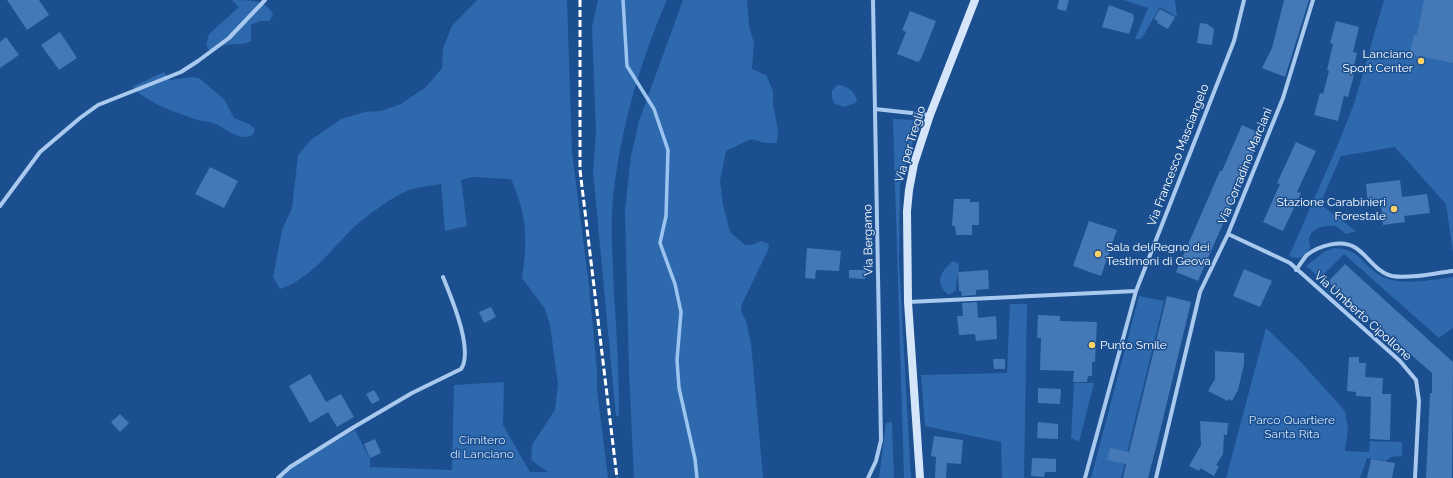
<svg xmlns="http://www.w3.org/2000/svg" width="1453" height="478" viewBox="0 0 1453 478" font-family="Raleway,sans-serif">
	<style>
		.green { fill: #2e69ad }
		.lines { fill: none; stroke-linecap: round; stroke-linejoin: round }
		.stream { stroke: #9cc4f0; stroke-width: 3.5 }
		.building { fill: #4478b7 }
		.street { stroke: #a9c9ee; stroke-width: 4 }
		.secondary { stroke: #d6e6fa; stroke-width: 8 }
		.rail { stroke: #fff; stroke-width: 3; stroke-dasharray: 7 3; stroke-linecap: butt }
		.poi-dot { fill: #ffd166; stroke: #1b4f8f; stroke-width: 1.5 }
		.labels { text-anchor: middle; stroke-width: 3; stroke-linejoin: round; paint-order: stroke }
		.poi-label { font-size: 12px; fill: #fff; stroke: #1b4f8f; text-anchor: end }
		.street-label { font-size: 12px; fill: #fff; stroke: #1b4f8f }
		.park-label { font-size: 12px; fill: #cfe3fa; stroke: #1b4f8f }
	</style>
	<rect width="100%" height="100%" fill="#1b4f8f"/>
	<path class="green" d="M 232,0 C 248,0 267,0 273,15 L 269,21 L 260,21 L 251,25 L 251,41 C 242,46 234,43 225,45 C 219,47 215,49 209,50 L 206,45 L 209,34 L 239,7 Z
		M 477,0 L 567,0 L 572,152 L 589,286 L 597,370 L 597,390 L 608,478 L 279,478 L 289,469 L 355,430 L 370,459 L 370,467 L 452,470 L 454,385 L 504,382 L 503,425 L 530,472 L 548,472 L 531,460 L 532,445 L 555,410 L 558,384 L 550,325 L 545,309 L 522,278 C 528,238 527,216 511,179 L 472,177 L 461,180 L 467,226 L 445,231 L 441,184 C 429,186 415,187 405,192 C 390,198 364,218 352,229 C 331,250 310,279 280,289 L 273,277 L 282,230 L 292,208 L 298,155 L 311,140 L 341,119 L 365,112 L 381,111 L 401,104 L 426,87 L 442,68 L 443,48 L 452,26 Z
		M 598,0 L 667,0 C 640,61 620,131 613,198 C 610,229 613,262 614,294 C 617,335 619,375 619,415 L 616,417 L 593,171 L 596,133 L 592,27 Z
		M 683,0 L 747,0 L 749,26 L 754,43 L 752,69 L 766,75 L 773,91 L 773,105 L 778,130 L 777,143 L 765,143 L 751,139 L 726,151 L 720,181 L 723,205 L 730,232 L 745,245 L 752,245 L 761,241 L 769,244 L 768,250 L 742,304 L 741,311 L 746,321 L 751,343 L 763,478 L 634,478 L 629,372 L 625,210 L 631,156 L 639,121 Z
		M 1123,0 L 1175,0 L 1177,17 L 1160,7 L 1143,36 L 1140,39 L 1135,39 L 1148,8 Z
		M 1384,0 L 1453,0 L 1453,253 L 1446,204 L 1395,147 L 1341,156 L 1320,204 L 1356,231 L 1346,234 L 1336,226 C 1326,225 1311,227 1309,239 C 1309,242 1310,245 1310,248 C 1307,258 1297,260 1289,256 L 1336,149 L 1354,104 Z
		M 164,72 L 170,80 L 192,77 L 199,78 L 224,99 L 234,118 L 249,124 L 255,129 L 253,135 C 236,142 228,128 213,123 C 209,121 203,122 198,120 C 174,112 150,104 132,87 Z
		M 837,85 C 847,85 854,91 857,100 L 855,103 L 845,107 L 835,104 L 832,99 L 832,91 Z
		M 893,119 L 917,120 L 916,131 L 900,186 L 899,261 L 911,478 L 904,478 Z
		M 1334,248 C 1361,248 1362,267 1383,277 C 1403,286 1431,280 1453,277 L 1453,328 L 1439,338 L 1344,254 L 1320,278 L 1306,266 L 1324,252 Z
		M 953,261 L 959,264 C 959,272 956,280 956,290 L 949,295 C 933,283 941,271 953,261 Z
		M 1139,296 L 1164,301 L 1121,478 L 1091,478 Z
		M 1010,304 L 1027,304 L 1024,478 L 1002,478 L 1001,442 L 925,426 L 921,375 L 1007,373 Z
		M 1266,328 L 1299,360 L 1345,411 L 1348,429 L 1345,451 L 1369,452 L 1370,441 L 1402,442 L 1402,456 L 1391,457 L 1386,461 L 1367,458 L 1360,478 L 1226,478 Z
		M 1074,383 L 1094,383 L 1079,442 L 1071,438 Z
		M 892,422 L 894,478 L 879,478 L 886,423 Z"/>
	<g class="lines">
		<path class="stream" d="M 623,0 L 627,66 L 654,109 L 668,150 L 666,216 L 660,243 L 675,284 L 681,312 L 677,360 L 679,388 L 695,459 L 697,478"/>
	</g>
	<path class="building" d="M 7,0 L 39,0 L 49,15 L 27,30 Z
		M 1059,0 L 1069,0 L 1066,11 L 1057,9 Z
		M 1284,0 L 1309,0 L 1285,77 L 1262,68 L 1272,48 Z
		M 1424,0 L 1453,0 L 1453,63 L 1410,54 L 1414,34 L 1417,35 Z
		M 1109,5 L 1133,14 L 1134,19 L 1129,34 L 1102,27 Z
		M 1160,9 L 1175,17 L 1168,29 L 1157,23 L 1158,21 L 1154,19 Z
		M 910,11 L 936,21 L 921,59 L 918,62 L 897,54 L 906,32 L 902,30 Z
		M 1336,21 L 1359,27 L 1353,52 L 1357,53 L 1352,74 L 1354,75 L 1348,97 L 1344,96 L 1338,121 L 1314,115 L 1320,93 L 1323,94 L 1329,71 L 1327,70 L 1333,44 L 1330,43 Z
		M 1200,23 L 1207,24 L 1214,29 L 1212,45 L 1197,43 Z
		M 60,32 L 77,58 L 59,70 L 41,45 Z
		M 6,37 L 19,55 L 0,68 L 0,42 Z
		M 1242,125 L 1262,134 L 1198,281 L 1176,272 L 1220,171 L 1222,171 Z
		M 1296,142 L 1316,151 L 1297,192 L 1301,193 L 1283,231 L 1263,222 L 1280,184 L 1277,183 Z
		M 210,167 L 238,181 L 224,208 L 195,194 Z
		M 1400,180 L 1402,197 L 1427,194 L 1430,213 L 1404,216 L 1405,222 L 1383,225 L 1381,204 L 1368,206 L 1366,184 Z
		M 954,199 L 970,199 L 970,202 L 979,202 L 979,225 L 972,225 L 972,235 L 956,235 L 955,226 L 952,226 Z
		M 1089,221 L 1117,230 L 1101,276 L 1073,266 Z
		M 807,248 L 841,251 L 839,271 L 816,270 L 815,279 L 805,278 Z
		M 1345,264 L 1453,362 L 1452,478 L 1426,478 L 1430,393 L 1432,393 L 1432,373 L 1328,282 Z
		M 1244,269 L 1272,281 L 1260,307 L 1233,296 Z
		M 849,270 L 866,270 L 865,279 L 849,278 Z
		M 988,270 L 989,289 L 976,290 L 976,295 L 962,296 L 961,291 L 959,291 L 958,272 Z
		M 1167,296 L 1191,302 L 1157,444 L 1148,478 L 1123,478 L 1126,464 L 1107,460 L 1110,448 L 1129,452 Z
		M 977,302 L 978,318 L 996,316 L 997,339 L 976,341 L 975,334 L 959,335 L 957,316 L 963,316 L 962,303 Z
		M 491,307 L 496,317 L 484,323 L 479,312 Z
		M 1038,315 L 1060,316 L 1060,321 L 1097,322 L 1095,362 L 1092,362 L 1092,376 L 1088,376 L 1087,382 L 1073,382 L 1074,371 L 1040,370 L 1041,338 L 1037,338 Z
		M 1215,351 L 1244,353 L 1244,365 L 1238,390 L 1232,401 L 1229,399 L 1228,401 L 1208,391 L 1215,379 Z
		M 1349,357 L 1359,357 L 1359,363 L 1366,363 L 1365,377 L 1383,378 L 1382,394 L 1391,394 L 1390,440 L 1370,439 L 1371,397 L 1356,396 L 1356,392 L 1347,391 Z
		M 993,359 L 1005,359 L 1005,369 L 994,369 Z
		M 310,374 L 326,402 L 341,394 L 354,417 L 337,427 L 328,412 L 310,423 L 289,386 Z
		M 1038,388 L 1061,389 L 1060,404 L 1038,403 Z
		M 374,390 L 380,400 L 372,404 L 366,394 Z
		M 120,414 L 129,423 L 120,432 L 111,422 Z
		M 1200,421 L 1228,423 L 1227,435 L 1224,435 L 1223,454 L 1216,465 L 1219,466 L 1214,476 L 1200,468 L 1199,471 L 1189,466 L 1201,445 Z
		M 1038,422 L 1058,424 L 1058,439 L 1037,438 Z
		M 934,436 L 963,440 L 961,464 L 947,463 L 946,478 L 935,478 L 936,457 L 931,456 Z
		M 375,439 L 381,453 L 370,458 L 364,444 Z
		M 1032,458 L 1056,459 L 1056,472 L 1045,472 L 1044,477 L 1031,476 Z
		M 1371,459 L 1395,463 L 1392,478 L 1367,478 Z"/>
	<g class="lines">
		<path class="street" d="M 875,109 L 930,115
			M 0,206 L 40,152 L 80,118 L 98,105 L 181,72 L 198,61 L 229,38 L 265,0
			M 1228,234 L 1290,263 L 1400,361 L 1416,380 L 1419,401 L 1415,478
			M 1296,270 C 1300,265 1303,259 1307,255 C 1320,245 1342,239 1356,248 C 1368,256 1377,273 1392,276 C 1411,279 1434,273 1453,271
			M 908,302 L 1136,291
			M 278,478 L 290,467 L 354,427 L 412,393 L 461,369 C 474,350 451,297 443,277
			M 868,478 L 876,461 L 881,440 L 873,0
			M 1085,478 L 1136,291 L 1234,41 L 1244,0
			M 1156,478 L 1200,292 L 1228,234 L 1283,98 L 1313,0"/>
		<path class="secondary" d="M 920,478 L 908,302 L 907,211 L 909,190 L 914,164 L 930,115 L 975,0"/>
		<path class="rail" d="M 580,0 L 580,170 L 617,478"/>
	</g>
	<g class="poi-dot">
		<circle cx="1421" cy="61" r="4"/>
		<circle cx="1394" cy="209" r="4"/>
		<circle cx="1098" cy="254" r="4"/>
		<circle cx="1092" cy="345" r="4"/>
	</g>
	<g class="labels">
		<g class="poi-label">
			<text x="1413" y="58">Lanciano<tspan x="1413" dy="14">Sport Center</tspan></text>
			<text x="1386" y="206">Stazione Carabinieri<tspan x="1386" dy="14">Forestale</tspan></text>
			<text x="1106" y="251" text-anchor="start">Sala del Regno dei<tspan x="1106" dy="14">Testimoni di Geova</tspan></text>
			<text x="1100" y="349" text-anchor="start">Punto Smile</text>
		</g>
		<g class="street-label">
			<text transform="translate(910 144) rotate(-73)" y="4">Via per Treglio</text>
			<text transform="translate(1178 155) rotate(-69)" y="4">Via Francesco Masciangelo</text>
			<text transform="translate(1245 166) rotate(-68)" y="4">Via Corradino Marciani</text>
			<text transform="translate(868 240) rotate(-91)" y="4">Via Bergamo</text>
			<text transform="translate(1363 316) rotate(42)" y="4">Via Umberto Cipollone</text>
		</g>
		<g class="park-label">
			<text x="1292" y="424">Parco Quartiere<tspan x="1292" dy="14">Santa Rita</tspan></text>
			<text x="482" y="444">Cimitero<tspan x="482" dy="14">di Lanciano</tspan></text>
		</g>
	</g>
</svg>
